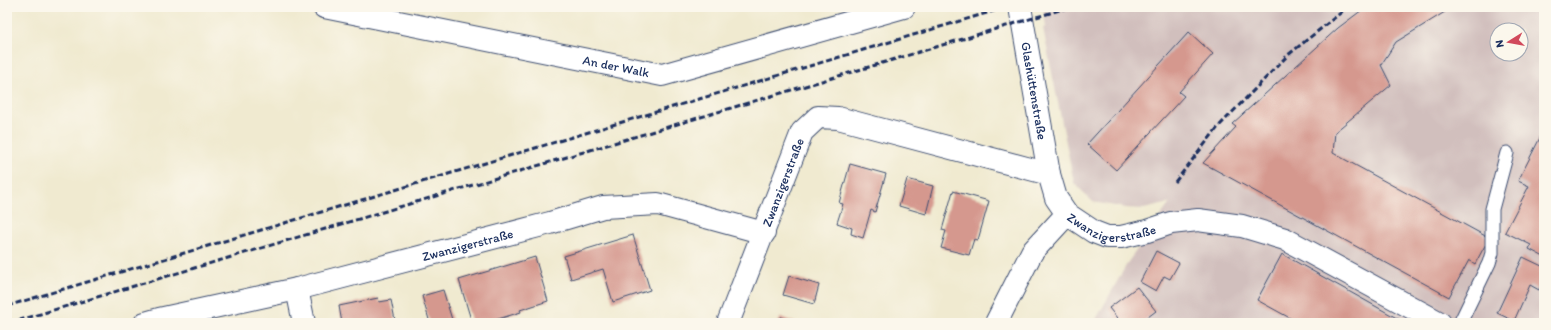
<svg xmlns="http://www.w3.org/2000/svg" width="1551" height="330" viewBox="0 0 1551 330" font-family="Itim,sans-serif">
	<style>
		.industrial { fill: #d1bfbd; fill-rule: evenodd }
		.building { fill: #d5988e }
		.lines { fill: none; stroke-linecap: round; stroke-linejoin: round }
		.lane-casing { stroke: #3b4b6f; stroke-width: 15 }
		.street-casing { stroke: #3b4b6f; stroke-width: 24 }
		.lane { stroke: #fff; stroke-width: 13 }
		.street { stroke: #fff; stroke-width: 22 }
		.rail { stroke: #1b2f5e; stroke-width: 3; stroke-dasharray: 6 3; stroke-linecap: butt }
		.labels { text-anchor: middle; stroke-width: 4; stroke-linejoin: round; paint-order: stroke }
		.street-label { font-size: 13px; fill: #1b2f5e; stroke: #fbf7ec }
	</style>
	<rect width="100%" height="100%" fill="#fbf7ec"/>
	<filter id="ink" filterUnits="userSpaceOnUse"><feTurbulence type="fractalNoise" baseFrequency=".025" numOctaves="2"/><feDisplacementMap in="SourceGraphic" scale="8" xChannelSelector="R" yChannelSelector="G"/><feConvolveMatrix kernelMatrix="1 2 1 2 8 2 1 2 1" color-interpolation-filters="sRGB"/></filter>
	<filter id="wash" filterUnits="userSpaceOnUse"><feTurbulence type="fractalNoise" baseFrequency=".012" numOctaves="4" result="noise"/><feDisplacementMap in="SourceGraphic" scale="16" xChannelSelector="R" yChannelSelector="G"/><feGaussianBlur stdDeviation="0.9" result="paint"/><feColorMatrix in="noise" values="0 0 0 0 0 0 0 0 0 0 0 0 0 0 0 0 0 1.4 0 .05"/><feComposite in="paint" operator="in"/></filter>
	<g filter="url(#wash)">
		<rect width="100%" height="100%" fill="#f0ead0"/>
		<path class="industrial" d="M 1043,7 L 1544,7 L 1544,323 L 1094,323 L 1128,262 L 1170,203 L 1144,209 L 1126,208 L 1093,202 L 1074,183 L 1043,28 L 1046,27 ZM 1497,30 L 1521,30 L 1521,54 L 1497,54 Z"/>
		<g id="blocks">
			<path class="building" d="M 1366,7 L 1453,7 L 1396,42 L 1381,65 L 1391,85 L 1335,132 L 1333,153 L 1489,238 L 1475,264 L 1469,260 L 1449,297 L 1203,163 L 1236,127 L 1232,124 L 1338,28 Z
				M 1189,32 L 1213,54 L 1179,92 L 1184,96 L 1116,170 L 1087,144 Z
				M 1544,130 L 1544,257 L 1529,249 L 1531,245 L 1505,232 L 1529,186 L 1518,181 Z
				M 850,164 L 886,174 L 875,212 L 871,210 L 863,238 L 851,234 L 852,228 L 837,223 L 843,204 L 839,203 Z
				M 907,179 L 933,186 L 926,214 L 899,206 Z
				M 953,191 L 989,201 L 978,240 L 974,239 L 969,255 L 941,248 L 946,231 L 942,230 Z
				M 633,235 L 650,290 L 613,302 L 603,269 L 571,279 L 564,256 Z
				M 1156,251 L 1179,263 L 1170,279 L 1164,276 L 1156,291 L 1140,282 Z
				M 1282,254 L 1402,321 L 1401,323 L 1299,323 L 1257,300 Z
				M 535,257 L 548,301 L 520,310 L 521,312 L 485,323 L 472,323 L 459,280 Z
				M 1523,257 L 1544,267 L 1544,279 L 1539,290 L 1530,285 L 1514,321 L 1497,313 Z
				M 789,276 L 819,285 L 814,304 L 783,295 Z
				M 1137,287 L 1156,311 L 1140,323 L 1121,323 L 1109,308 Z
				M 443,290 L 453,323 L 430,323 L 422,296 Z
				M 378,298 L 379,302 L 391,300 L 395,320 L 382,323 L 342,323 L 339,306 Z
				M 781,317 L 796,323 L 778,323 Z"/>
		</g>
	</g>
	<g filter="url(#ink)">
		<use href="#blocks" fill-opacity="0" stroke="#3b4b6f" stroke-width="1"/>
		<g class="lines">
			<g class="lane-casing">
				<path id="lane" d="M 1460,323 L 1489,263 L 1492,253 L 1492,209 L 1507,153"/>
			</g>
			<g class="street-casing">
				<g id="street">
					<path id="s1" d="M 324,7 L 662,75 L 904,7"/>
					<path id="s2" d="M 1020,7 L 1049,174 L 1056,198 L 1067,214 L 1094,232 L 1107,237 L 1121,237 L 1147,231 L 1171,223 L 1198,220 L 1242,226 L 1285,239 L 1440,323"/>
					<path d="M 297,289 L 304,323"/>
					<path id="s3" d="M 145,323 L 159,319 L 297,289 L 550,223 L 603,207 L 658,204 L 764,233"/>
					<path id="s4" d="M 728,323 L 802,132 L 818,117 L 838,118 L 1049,174"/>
					<path d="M 996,323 L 1032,252 L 1067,214"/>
				</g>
			</g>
			<use href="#lane" class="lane"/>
			<use href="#street" class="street"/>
			<path class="rail" d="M 1175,182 L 1219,126 L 1288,55 L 1348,7
				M 7,306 L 1007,7
				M 10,323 L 1070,7"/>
		</g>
	</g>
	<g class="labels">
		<g class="street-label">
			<text dy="5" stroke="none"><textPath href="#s1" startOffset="298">An der Walk</textPath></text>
			<text dy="5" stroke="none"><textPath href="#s2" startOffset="85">Glashüttenstraße</textPath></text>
			<text dy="5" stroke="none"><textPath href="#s4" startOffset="151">Zwanzigerstraße</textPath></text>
			<text dy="5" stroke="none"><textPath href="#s2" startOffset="263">Zwanzigerstraße</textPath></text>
			<text dy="5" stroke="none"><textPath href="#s3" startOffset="332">Zwanzigerstraße</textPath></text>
		</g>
	</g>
	<rect width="1551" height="330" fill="none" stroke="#fbf7ec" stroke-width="24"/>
	<g transform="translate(1509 42) rotate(259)"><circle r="19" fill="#fbf7ec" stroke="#a1a7b3"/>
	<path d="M0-3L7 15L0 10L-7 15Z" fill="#d1495b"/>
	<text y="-6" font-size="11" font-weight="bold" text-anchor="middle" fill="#1b2f5e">N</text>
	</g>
</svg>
